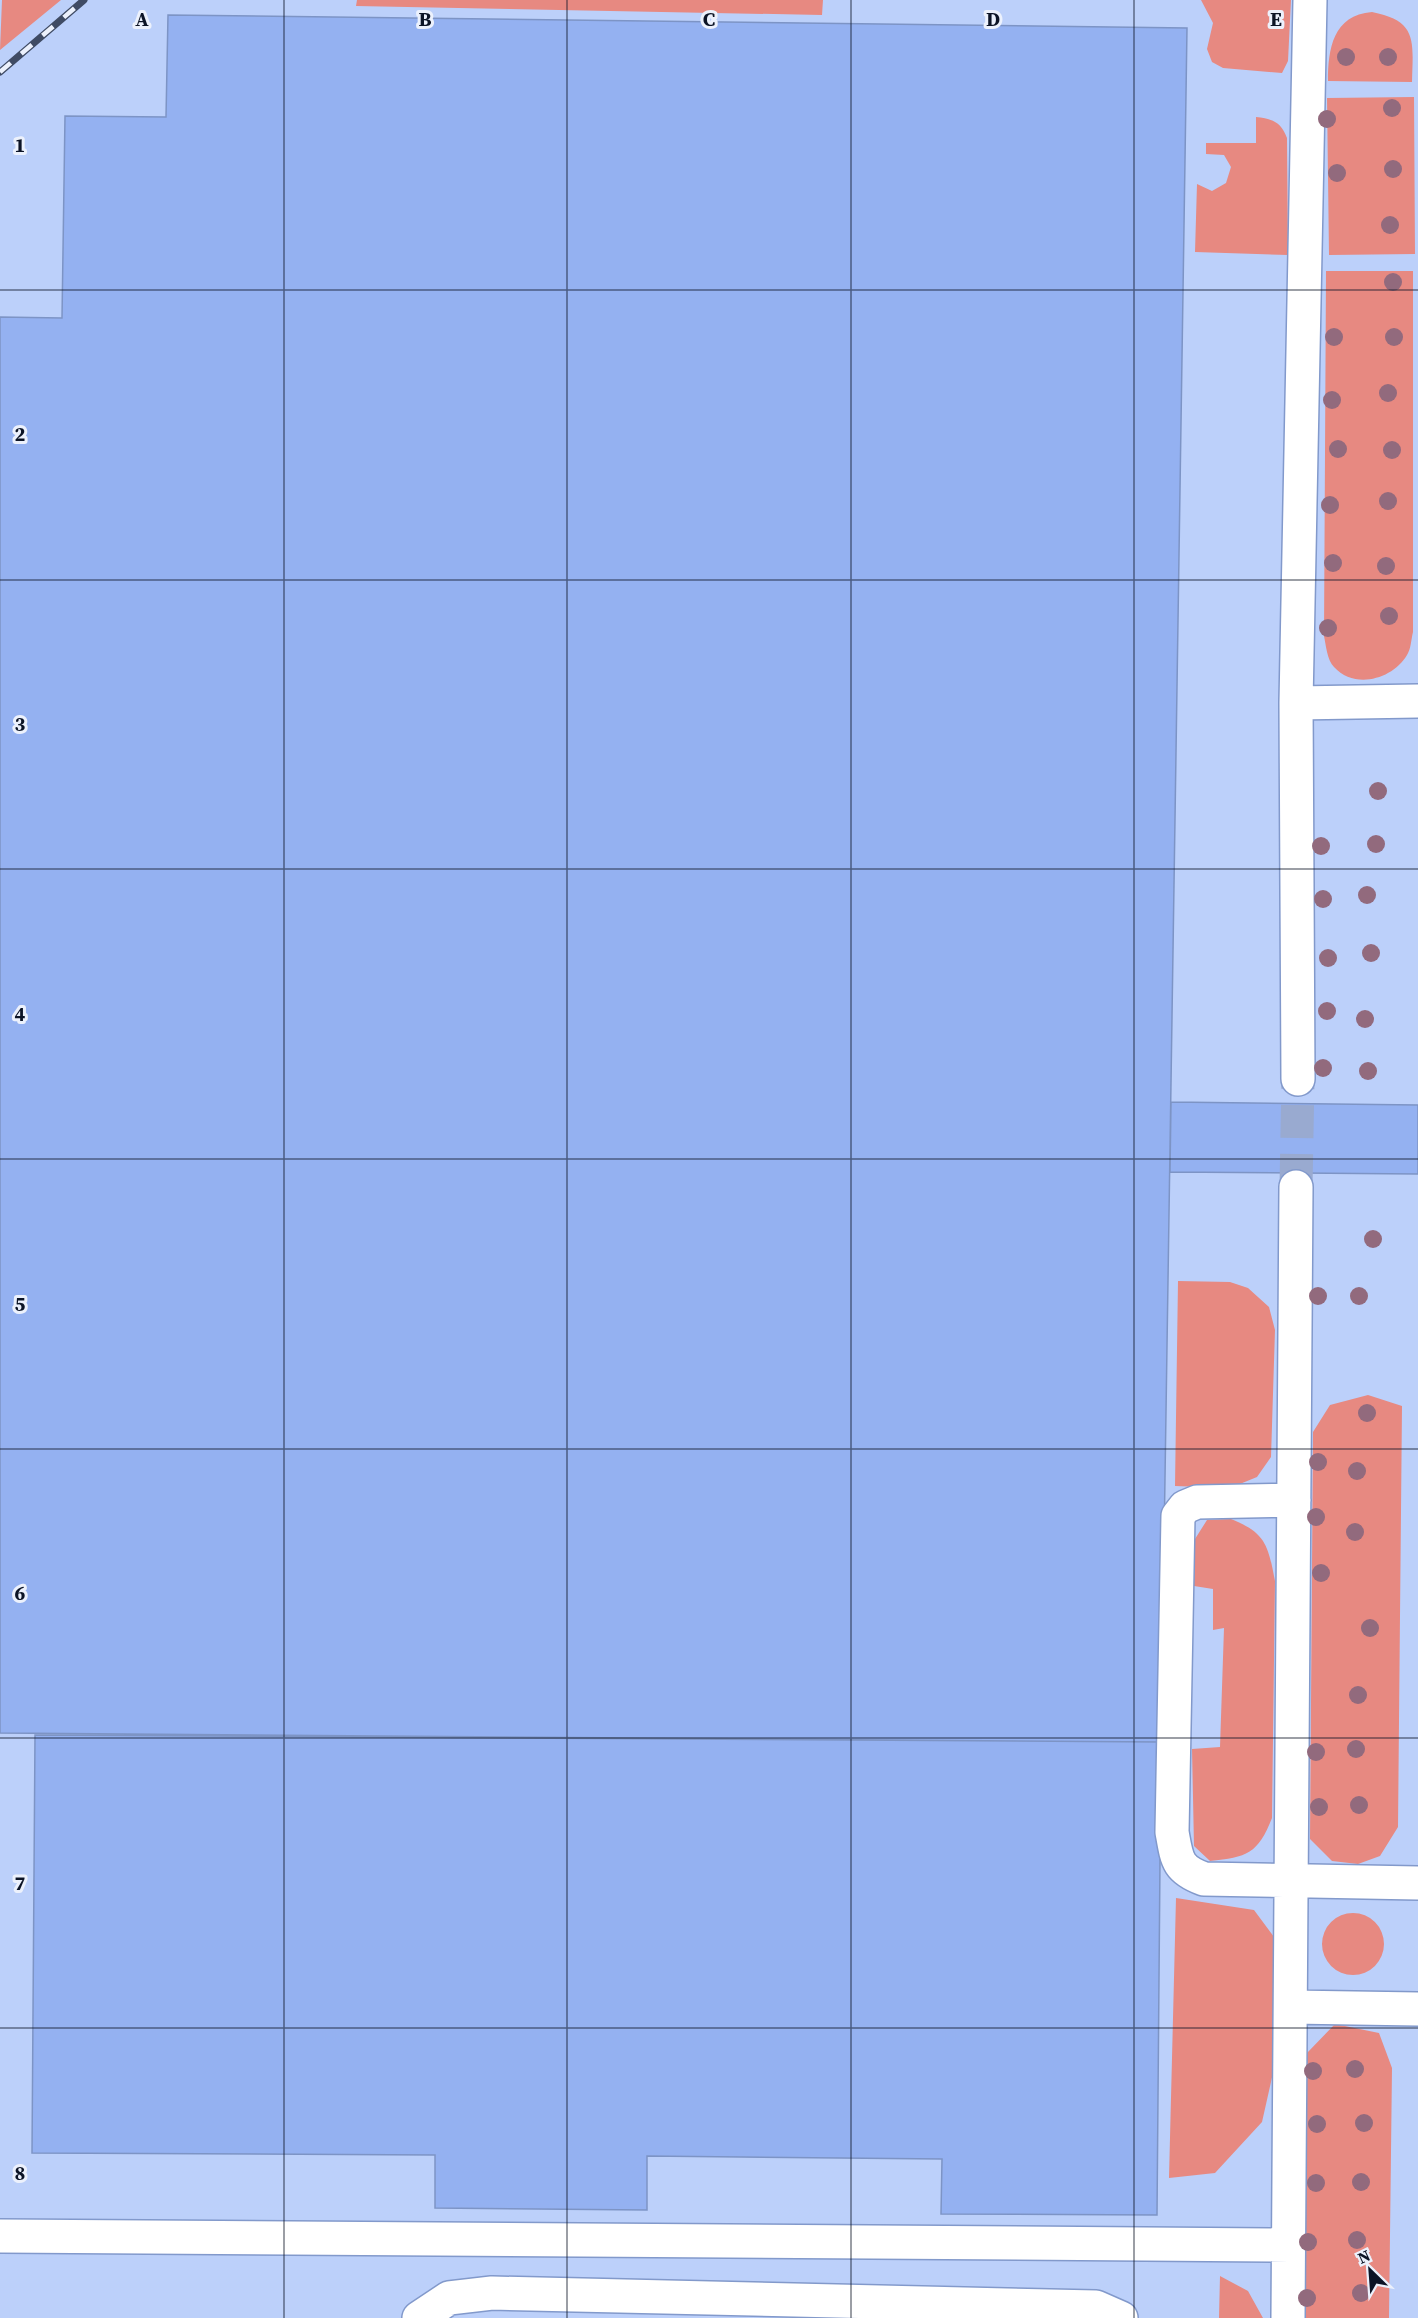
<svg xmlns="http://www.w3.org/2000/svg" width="1418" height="2318" viewBox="0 0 1418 2318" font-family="'Source Serif 4',serif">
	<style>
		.green { fill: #e78981 }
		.building { fill: #94b1f1; stroke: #7d94c5; stroke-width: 1.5 }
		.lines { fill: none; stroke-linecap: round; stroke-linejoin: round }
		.minor-tunnel { stroke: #99aad0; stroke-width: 33; stroke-dasharray: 33 16; stroke-linecap: butt }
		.minor-casing { stroke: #8299cb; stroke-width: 36 }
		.minor { stroke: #fff; stroke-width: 33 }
		.rail-casing { stroke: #3f4b64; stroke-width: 7 }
		.rail { stroke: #ecf1fc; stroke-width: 4.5; stroke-dasharray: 14; stroke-linecap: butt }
		.tree { fill: #926a7d }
		.grid { fill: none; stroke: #0c1426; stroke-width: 1.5; stroke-opacity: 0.55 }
		.grid-label { font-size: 20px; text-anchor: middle; font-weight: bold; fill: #0c1426; stroke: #ecf1fc; stroke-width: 6; stroke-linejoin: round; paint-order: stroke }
	</style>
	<rect width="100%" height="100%" fill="#bcd0fa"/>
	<path class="green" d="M 2,0 L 61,0 L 0,50 Z
		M 357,0 L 823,0 L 822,15 L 356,6 Z
		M 1201,0 L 1291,0 L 1288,61 L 1282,73 L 1223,68 L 1212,62 L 1207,49 L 1213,23 Z
		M 1372,12 C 1418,21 1413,41 1412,82 L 1328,81 C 1328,49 1333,15 1372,12 Z
		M 1414,97 L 1415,254 L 1329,255 L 1327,98 Z
		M 1256,117 C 1273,119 1281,122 1287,138 L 1288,255 L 1195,252 L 1197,184 L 1212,191 L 1226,183 L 1231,167 L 1224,155 L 1206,154 L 1206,143 L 1256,143 Z
		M 1326,271 L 1413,271 L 1413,632 C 1411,640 1411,649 1407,655 C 1393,679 1355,690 1334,667 C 1327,660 1326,645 1324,636 Z
		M 1178,1281 L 1230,1282 L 1248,1288 L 1269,1307 L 1275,1330 L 1271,1457 L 1257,1477 L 1230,1488 L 1175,1486 Z
		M 1368,1395 L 1402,1406 L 1398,1827 L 1380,1856 L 1358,1864 L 1332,1861 L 1310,1839 L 1313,1432 L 1330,1405 Z
		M 1231,1519 C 1266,1533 1268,1545 1275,1581 L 1272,1818 C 1258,1854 1247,1857 1210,1861 L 1194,1846 L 1192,1749 L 1220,1747 L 1224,1628 L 1213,1630 L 1213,1589 L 1194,1586 L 1195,1539 L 1207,1520 Z
		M 1176,1898 L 1254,1910 L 1274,1937 L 1275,2064 L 1262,2122 L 1215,2173 L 1169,2178 Z
		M1322 1944a31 31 0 1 1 62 0a31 31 0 1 1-62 0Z
		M 1335,2024 L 1379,2033 L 1392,2068 L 1389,2318 L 1305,2318 L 1307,2053 Z
		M 1220,2276 L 1248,2291 L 1263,2318 L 1219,2318 Z"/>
	<path class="building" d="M 168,15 L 1187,28 L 1161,1742 L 0,1733 L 0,317 L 62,318 L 65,116 L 166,117 Z
		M 1171,1102 L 1418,1105 L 1418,1174 L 1170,1172 Z
		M 35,1735 L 1161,1742 L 1157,2215 L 941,2214 L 942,2159 L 647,2156 L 647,2210 L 435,2208 L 435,2155 L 32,2153 Z"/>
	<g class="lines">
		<path class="minor-tunnel" d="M 1296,1187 L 1298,1079"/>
		<g class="minor-casing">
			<path id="minor" d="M 1296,703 L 1418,701
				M 1298,1079 L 1296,703 L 1310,0
				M 1294,1500 L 1197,1502 L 1185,1507 L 1178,1516 L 1172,1832 C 1177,1860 1177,1869 1204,1879 L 1418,1883
				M 1291,2007 L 1418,2009
				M 0,2236 L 1289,2245
				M 419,2318 L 449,2298 L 492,2293 L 1096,2307 L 1121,2318
				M 1288,2318 L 1296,1187"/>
		</g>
		<use href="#minor" class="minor"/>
		<g class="rail-casing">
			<path id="rail" d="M 0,72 L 84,0"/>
		</g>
		<use href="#rail" class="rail"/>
	</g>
	<g class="tree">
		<circle cx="1346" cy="57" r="9"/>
		<circle cx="1388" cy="57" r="9"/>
		<circle cx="1392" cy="108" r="9"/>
		<circle cx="1327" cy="119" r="9"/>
		<circle cx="1393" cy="169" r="9"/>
		<circle cx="1337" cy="173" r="9"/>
		<circle cx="1390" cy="225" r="9"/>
		<circle cx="1393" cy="282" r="9"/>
		<circle cx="1334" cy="337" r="9"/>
		<circle cx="1394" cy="337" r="9"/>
		<circle cx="1388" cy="393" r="9"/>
		<circle cx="1332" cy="400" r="9"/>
		<circle cx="1338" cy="449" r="9"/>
		<circle cx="1392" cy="450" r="9"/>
		<circle cx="1388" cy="501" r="9"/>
		<circle cx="1330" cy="505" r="9"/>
		<circle cx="1333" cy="563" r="9"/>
		<circle cx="1386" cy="566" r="9"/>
		<circle cx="1389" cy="616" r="9"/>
		<circle cx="1328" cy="628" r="9"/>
		<circle cx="1378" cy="791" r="9"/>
		<circle cx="1376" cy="844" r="9"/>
		<circle cx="1321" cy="846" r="9"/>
		<circle cx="1367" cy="895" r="9"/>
		<circle cx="1323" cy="899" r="9"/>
		<circle cx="1371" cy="953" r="9"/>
		<circle cx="1328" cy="958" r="9"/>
		<circle cx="1327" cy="1011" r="9"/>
		<circle cx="1365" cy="1019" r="9"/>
		<circle cx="1323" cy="1068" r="9"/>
		<circle cx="1368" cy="1071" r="9"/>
		<circle cx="1373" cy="1239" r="9"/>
		<circle cx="1318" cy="1296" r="9"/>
		<circle cx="1359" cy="1296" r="9"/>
		<circle cx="1367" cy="1413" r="9"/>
		<circle cx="1318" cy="1462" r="9"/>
		<circle cx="1357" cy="1471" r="9"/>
		<circle cx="1316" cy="1517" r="9"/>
		<circle cx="1355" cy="1532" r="9"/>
		<circle cx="1321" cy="1573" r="9"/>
		<circle cx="1370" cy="1628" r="9"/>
		<circle cx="1358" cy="1695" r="9"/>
		<circle cx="1356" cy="1749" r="9"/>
		<circle cx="1316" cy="1752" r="9"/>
		<circle cx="1359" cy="1805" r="9"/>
		<circle cx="1319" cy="1807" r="9"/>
		<circle cx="1355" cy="2069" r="9"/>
		<circle cx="1313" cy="2071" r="9"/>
		<circle cx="1364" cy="2123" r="9"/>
		<circle cx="1317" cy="2124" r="9"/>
		<circle cx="1361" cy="2182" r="9"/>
		<circle cx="1316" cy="2183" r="9"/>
		<circle cx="1357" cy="2240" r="9"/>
		<circle cx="1308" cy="2242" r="9"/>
		<circle cx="1361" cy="2293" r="9"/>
		<circle cx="1307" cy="2298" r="9"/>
	</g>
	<path class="grid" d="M 284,0 L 284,2318M 567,0 L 567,2318M 851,0 L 851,2318M 1134,0 L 1134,2318M 0,290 L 1418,290M 0,580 L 1418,580M 0,869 L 1418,869M 0,1159 L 1418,1159M 0,1449 L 1418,1449M 0,1738 L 1418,1738M 0,2028 L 1418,2028"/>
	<g class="grid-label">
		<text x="142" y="26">A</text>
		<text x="425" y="26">B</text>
		<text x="709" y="26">C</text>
		<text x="993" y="26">D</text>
		<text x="1276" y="26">E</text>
		<text x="20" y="152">1</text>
		<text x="20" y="441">2</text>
		<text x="20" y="731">3</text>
		<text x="20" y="1021">4</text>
		<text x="20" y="1311">5</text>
		<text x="20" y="1600">6</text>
		<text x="20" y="1890">7</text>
		<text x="20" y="2180">8</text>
	</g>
	<g transform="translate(1370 2270) rotate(335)" stroke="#ecf1fc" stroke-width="4.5" paint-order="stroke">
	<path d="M0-4.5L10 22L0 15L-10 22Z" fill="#0c1426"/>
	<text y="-9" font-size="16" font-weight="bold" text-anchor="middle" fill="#0c1426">N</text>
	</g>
</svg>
